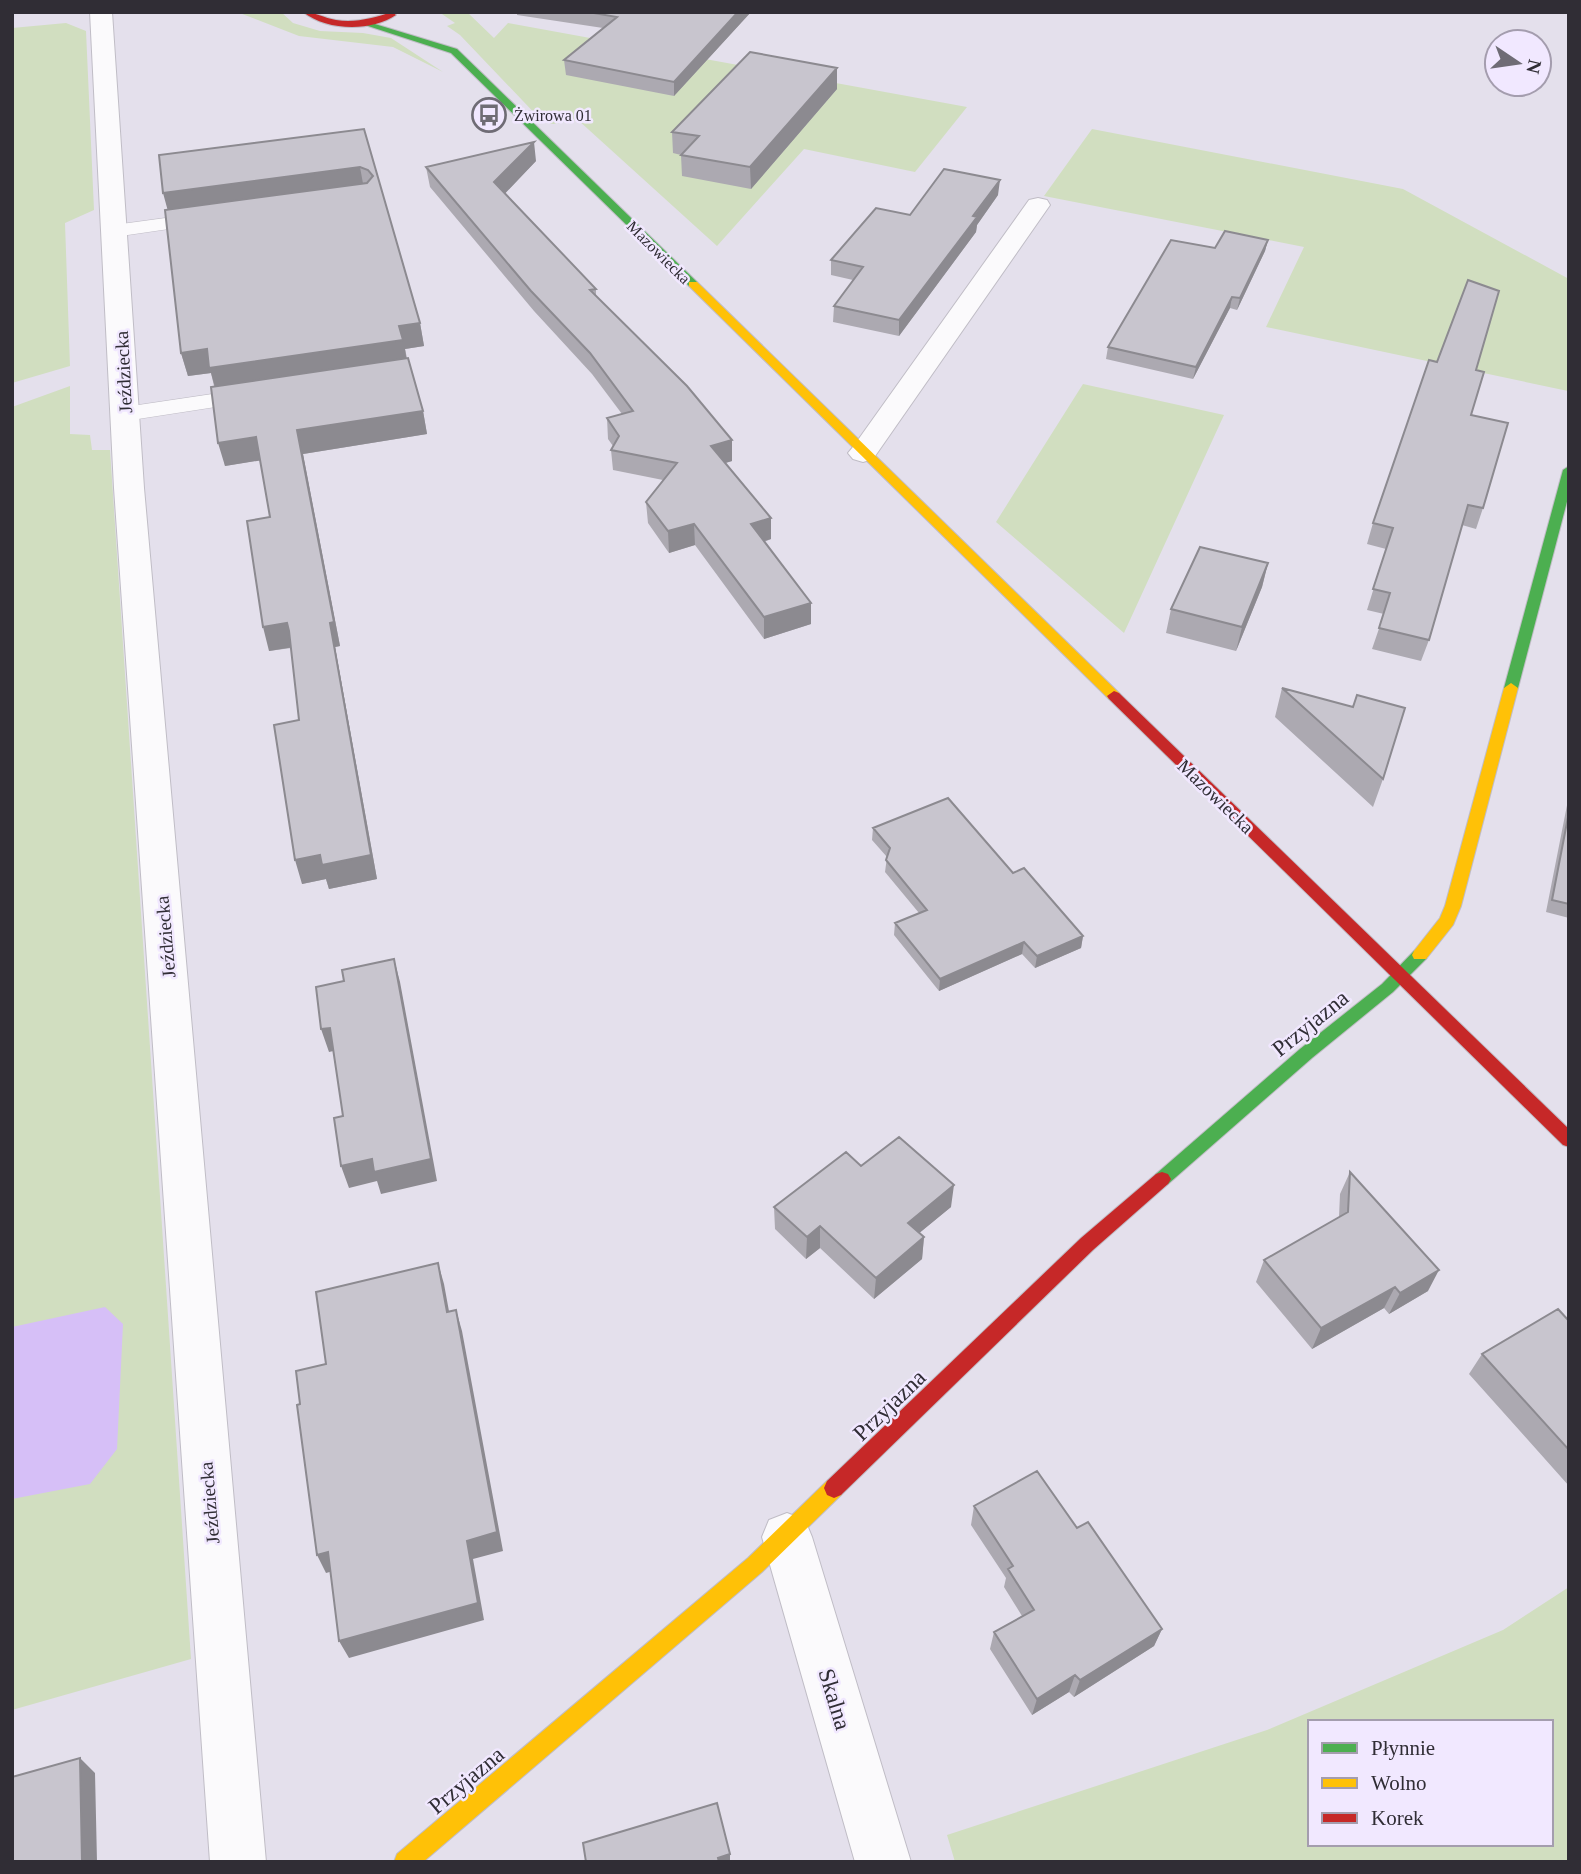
<svg xmlns="http://www.w3.org/2000/svg" width="1581" height="1874" viewBox="0 0 1581 1874" font-family="Georgia,serif">
	<style>
		.green { fill: #d1dec0; fill-rule: evenodd }
		.water { fill: #d6bff7 }
		.lines { fill: none; stroke-linecap: round; stroke-linejoin: round }
		.lane-casing { stroke: #c0bdc6; stroke-width: 1 }
		.street-casing { stroke: #c0bdc6; stroke-width: 2 }
		.fast-casing { stroke: #c0bdc6; stroke-width: 2 }
		.slow-casing { stroke: #c0bdc6; stroke-width: 2 }
		.jam-casing { stroke: #c0bdc6; stroke-width: 2 }
		.lane { fill: #fbfafc; fill-rule: evenodd }
		.street { fill: #fbfafc; fill-rule: evenodd }
		.fast { fill: #4caf50; fill-rule: evenodd }
		.slow { fill: #ffc107; fill-rule: evenodd }
		.jam { fill: #c62828; fill-rule: evenodd }
		.wall { fill: #aca9b1 }
		.shaded-wall { fill: #8c8a90 }
		.building { fill: #c8c5ce; stroke: #8c8a90; stroke-width: 2 }
		.labels { text-anchor: middle; stroke-width: 5; stroke-linejoin: round; paint-order: stroke }
		.far-poi-label { font-size: 16px; fill: #302d35; stroke: #f1e8ff; text-anchor: start }
		.far-street-label { font-size: 16px; fill: #302d35; stroke: #f1e8ff }
		.street-label { font-size: 19px; fill: #302d35; stroke: #f1e8ff }
		.near-street-label { font-size: 23px; fill: #302d35; stroke: #f1e8ff }
	</style>
	<rect width="100%" height="100%" fill="#e4e0ec"/>
	<path class="green" d="M 237,12 L 281,12 L 293,23 L 320,31 L 363,33 L 391,38 L 443,72 L 393,47 L 299,36 Z
		M 439,12 L 467,12 L 494,38 L 508,23 L 967,107 L 915,172 L 804,149 L 717,246 L 578,120 L 553,124 L 542,121 L 460,35 L 447,26 L 455,23 Z
		M 66,23 L 86,31 L 94,210 L 65,223 L 70,366 L 12,383 L 12,28 Z
		M 1092,129 L 1403,189 L 1569,279 L 1568,391 L 1266,327 L 1304,247 L 1044,196 Z
		M 1083,384 L 1224,415 L 1124,633 L 996,522 Z
		M 70,386 L 70,434 L 90,435 L 92,450 L 110,450 L 191,1659 L 12,1710 L 12,407 Z
		M 1569,1587 L 1569,1862 L 955,1862 L 947,1835 L 1267,1730 L 1503,1630 ZM 1310,1722 L 1551,1722 L 1551,1844 L 1310,1844 Z"/>
	<path class="water" d="M 105,1307 L 123,1324 L 117,1449 L 90,1484 L 12,1499 L 12,1327 Z"/>
	<g class="lines">
		<g class="lane-casing">
			<path id="lane" d="M 210,212 L 217,214 L 220,218 L 217,222 L 114,237 L 107,235 L 104,231 L 107,227 L 114,225 Z
				M 253,388 L 261,390 L 265,395 L 261,400 L 125,421 L 117,419 L 113,414 L 117,409 L 125,407 Z"/>
		</g>
		<g class="street-casing">
			<path id="street" d="M 90,12 L 112,12 L 144,488 L 266,1862 L 210,1862 L 114,488 Z
				M 1038,198 L 1047,200 L 1050,205 L 873,459 L 863,462 L 853,459 L 848,453 L 853,447 L 1029,200 Z
				M 787,1513 L 805,1520 L 812,1537 L 911,1862 L 855,1862 L 762,1537 L 769,1520 Z"/>
		</g>
		<g class="fast-casing">
			<path id="fast" d="M 365,21 L 457,49 L 697,282 L 697,286 L 689,286 L 451,53 L 365,25 Z
				M 1569,466 L 1569,494 L 1518,688 L 1511,693 L 1504,688 L 1563,470 Z
				M 1420,949 L 1426,951 L 1428,955 L 1426,959 L 1393,992 L 1312,1058 L 1168,1184 L 1162,1186 L 1156,1184 L 1153,1179 L 1156,1174 L 1300,1049 L 1382,984 L 1414,951 Z"/>
		</g>
		<g class="slow-casing">
			<path id="slow" d="M 689,282 L 697,282 L 1119,693 L 1121,696 L 1119,699 L 1109,699 L 689,286 Z
				M 1511,683 L 1518,688 L 1461,906 L 1453,925 L 1426,959 L 1414,959 L 1412,955 L 1414,951 L 1440,918 L 1445,906 L 1504,688 Z
				M 834,1478 L 841,1481 L 844,1488 L 841,1495 L 762,1572 L 423,1862 L 394,1862 L 397,1854 L 748,1558 L 827,1481 Z"/>
		</g>
		<g class="jam-casing">
			<path id="jam" d="M 303,12 C 315,12 324,18 336,20 C 356,23 373,18 392,12 L 396,15 C 371,32 327,31 303,12 Z
				M 1114,691 L 1119,693 L 1569,1129 L 1569,1147 L 1563,1145 L 1109,699 L 1107,696 Z
				M 1162,1172 L 1168,1174 L 1171,1179 L 1168,1184 L 1093,1250 L 841,1495 L 834,1498 L 827,1495 L 824,1488 L 827,1481 L 1081,1238 L 1156,1174 Z"/>
		</g>
		<use href="#lane" class="lane"/>
		<use href="#street" class="street"/>
		<use href="#fast" class="fast"/>
		<use href="#slow" class="slow"/>
		<use href="#jam" class="jam"/>
	</g>
	<path class="wall" d="M 517,12 L 751,12 L 674,96 L 566,75 L 564,60 L 603,28 L 517,15 Z
		M 837,68 L 837,89 L 751,189 L 682,176 L 681,155 L 673,153 L 672,132 Z
		M 364,129 L 420,323 L 424,346 L 405,349 L 407,358 L 423,411 L 427,434 L 303,454 L 340,646 L 335,647 L 377,879 L 329,889 L 326,879 L 302,884 L 299,720 L 291,648 L 269,651 L 270,517 L 261,460 L 225,466 L 214,386 L 211,373 L 188,376 L 181,353 L 168,209 Z
		M 536,161 L 505,193 L 596,289 L 596,296 L 732,440 L 732,461 L 725,463 L 771,518 L 771,539 L 764,542 L 811,603 L 811,624 L 764,639 L 695,545 L 669,553 L 648,523 L 646,502 L 663,480 L 613,470 L 611,450 L 613,446 L 608,439 L 607,418 L 622,414 L 592,374 L 534,311 L 430,187 L 426,167 Z
		M 998,195 L 977,225 L 976,232 L 899,336 L 833,322 L 834,306 L 853,280 L 831,275 L 831,260 L 910,215 Z
		M 1268,240 L 1265,251 L 1237,310 L 1230,308 L 1193,379 L 1106,359 L 1108,347 L 1215,248 Z
		M 1437,362 L 1476,370 L 1471,415 L 1483,508 L 1476,529 L 1462,525 L 1429,640 L 1421,661 L 1372,649 L 1384,614 L 1367,610 L 1386,549 L 1367,544 L 1373,523 Z
		M 1268,563 L 1262,587 L 1236,651 L 1166,633 L 1171,609 Z
		M 1282,688 L 1383,779 L 1373,807 L 1275,717 Z
		M 1569,795 L 1569,918 L 1546,912 Z
		M 873,828 L 1013,873 L 1083,936 L 1081,948 L 1035,968 L 1022,954 L 939,991 L 894,935 L 895,923 L 919,913 L 885,872 L 887,857 L 872,840 Z
		M 861,1166 L 951,1207 L 919,1233 L 924,1237 L 922,1259 L 874,1299 L 820,1248 L 806,1259 L 775,1229 L 774,1207 Z
		M 1350,1172 L 1428,1291 L 1389,1314 L 1384,1308 L 1312,1349 L 1256,1282 L 1264,1260 L 1339,1217 L 1340,1194 Z
		M 1569,1321 L 1569,1486 L 1469,1374 L 1482,1354 Z
		M 974,1506 L 1077,1528 L 1162,1629 L 1154,1646 L 1074,1697 L 1069,1692 L 1032,1715 L 990,1649 L 994,1632 L 1022,1616 L 1004,1587 L 1006,1578 L 971,1525 Z"/>
	<path class="shaded-wall" d="M 738,12 L 751,12 L 674,96 L 674,82 Z
		M 837,68 L 837,89 L 751,189 L 750,167 Z
		M 534,142 L 536,161 L 497,202 L 494,182 Z
		M 360,167 L 364,189 L 169,215 L 163,193 Z
		M 1000,180 L 998,195 L 977,225 L 976,232 L 899,336 L 899,320 Z
		M 1268,240 L 1265,251 L 1237,310 L 1240,298 Z
		M 1232,297 L 1230,308 L 1193,379 L 1196,367 Z
		M 420,323 L 424,346 L 405,349 L 407,363 L 216,391 L 211,373 L 188,376 L 181,353 Z
		M 423,411 L 427,434 L 303,454 L 340,646 L 335,647 L 377,879 L 329,889 L 326,879 L 302,884 L 295,860 L 330,623 L 297,430 Z
		M 256,437 L 263,460 L 225,466 L 218,443 Z
		M 732,440 L 732,461 L 712,467 L 711,446 Z
		M 771,518 L 771,539 L 751,545 L 751,524 Z
		M 694,524 L 695,545 L 669,553 L 668,531 Z
		M 1268,563 L 1262,587 L 1236,651 L 1242,627 Z
		M 811,603 L 811,624 L 764,639 L 764,617 Z
		M 287,623 L 294,647 L 269,651 L 263,627 Z
		M 1083,936 L 1081,948 L 1035,968 L 1037,956 Z
		M 1024,942 L 1022,954 L 939,991 L 940,979 Z
		M 394,959 L 400,982 L 437,1181 L 381,1194 L 377,1181 L 349,1188 L 341,1166 Z
		M 330,1028 L 338,1050 L 329,1052 L 321,1029 Z
		M 954,1185 L 951,1207 L 906,1244 L 908,1223 Z
		M 820,1226 L 820,1248 L 806,1259 L 807,1237 Z
		M 924,1237 L 922,1259 L 874,1299 L 876,1278 Z
		M 438,1263 L 444,1284 L 453,1333 L 447,1312 Z
		M 1439,1270 L 1428,1291 L 1389,1314 L 1400,1293 Z
		M 1395,1287 L 1384,1308 L 1312,1349 L 1321,1328 Z
		M 456,1310 L 462,1331 L 503,1551 L 473,1559 L 484,1620 L 349,1658 L 339,1641 L 467,1541 Z
		M 328,1552 L 337,1570 L 326,1573 L 317,1555 Z
		M 1162,1629 L 1154,1646 L 1074,1697 L 1080,1680 Z
		M 1075,1675 L 1069,1692 L 1032,1715 L 1037,1699 Z
		M 80,1758 L 95,1773 L 97,1862 L 82,1862 Z
		M 730,1854 L 730,1862 L 718,1862 L 718,1858 Z"/>
	<path class="building" d="M 588,12 L 738,12 L 674,82 L 564,60 L 617,17 Z
		M 750,52 L 837,68 L 750,167 L 681,155 L 699,136 L 672,132 Z
		M 364,129 L 420,323 L 399,326 L 403,340 L 209,368 L 207,349 L 181,353 L 165,210 L 367,183 L 373,176 L 368,170 L 360,167 L 163,193 L 159,155 Z
		M 534,142 L 494,182 L 596,289 L 590,290 L 687,386 L 732,440 L 711,446 L 771,518 L 751,524 L 811,603 L 764,617 L 694,524 L 668,531 L 646,502 L 677,463 L 611,450 L 619,436 L 607,418 L 633,411 L 590,353 L 531,291 L 426,167 Z
		M 944,169 L 1000,180 L 973,216 L 977,217 L 899,320 L 834,306 L 863,267 L 831,260 L 876,208 L 910,215 Z
		M 1225,231 L 1268,240 L 1240,298 L 1232,297 L 1196,367 L 1108,347 L 1171,240 L 1215,248 Z
		M 1468,280 L 1499,291 L 1476,370 L 1484,372 L 1471,415 L 1508,423 L 1483,508 L 1468,505 L 1429,640 L 1379,628 L 1390,593 L 1373,589 L 1393,528 L 1373,523 L 1429,360 L 1437,362 Z
		M 408,358 L 423,411 L 297,430 L 334,622 L 330,623 L 371,855 L 322,865 L 320,855 L 295,860 L 274,725 L 299,720 L 289,631 L 287,623 L 263,627 L 247,521 L 270,517 L 256,437 L 218,443 L 211,387 Z
		M 1200,547 L 1268,563 L 1242,627 L 1171,609 Z
		M 1282,688 L 1353,707 L 1357,695 L 1405,708 L 1383,779 Z
		M 948,798 L 1013,873 L 1024,868 L 1083,936 L 1037,956 L 1024,942 L 940,979 L 895,923 L 927,910 L 886,860 L 890,848 L 873,828 Z
		M 1569,812 L 1569,904 L 1552,900 Z
		M 394,959 L 431,1159 L 374,1172 L 372,1159 L 341,1166 L 334,1118 L 343,1116 L 330,1028 L 321,1029 L 316,987 L 344,981 L 342,970 Z
		M 899,1137 L 954,1185 L 908,1223 L 924,1237 L 876,1278 L 820,1226 L 807,1237 L 774,1207 L 846,1152 L 861,1166 Z
		M 1350,1172 L 1439,1270 L 1400,1293 L 1395,1287 L 1321,1328 L 1264,1260 L 1348,1212 Z
		M 438,1263 L 447,1312 L 456,1310 L 497,1532 L 467,1541 L 478,1603 L 339,1641 L 328,1552 L 317,1555 L 297,1405 L 300,1404 L 296,1371 L 326,1364 L 316,1292 Z
		M 1558,1309 L 1569,1321 L 1569,1450 L 1482,1354 Z
		M 1037,1471 L 1077,1528 L 1088,1522 L 1162,1629 L 1080,1680 L 1075,1675 L 1037,1699 L 994,1632 L 1034,1610 L 1008,1569 L 1013,1566 L 974,1506 Z
		M 80,1758 L 82,1862 L 12,1862 L 12,1777 Z
		M 717,1803 L 730,1854 L 718,1858 L 719,1862 L 586,1862 L 583,1843 Z"/>
	<defs>
		<g id="bus-ring" transform="scale(1.75)"><circle r="9.5" fill="#f1e8ff" stroke="#6f6c75" stroke-width="1.5"/><path d="M-5-6H5V4H4V6H2V4H-2V6H-4V4H-5ZM-3.5-4V0h7V-4ZM-3.5 1.2v1.5H-2V1.2ZM2 1.2v1.5H3.5V1.2Z" fill="#6f6c75"/></g>
	</defs>
	<g fill-rule="evenodd">
		<use href="#bus-ring" x="489" y="115"/>
	</g>
	<g class="labels">
		<g class="far-poi-label">
			<text x="514" y="121">Żwirowa 01</text>
		</g>
		<g class="far-street-label">
			<text transform="translate(659 252) rotate(45)" y="6">Mazowiecka</text>
		</g>
		<g class="street-label">
			<text transform="translate(123 372) rotate(-93)" y="7">Jeździecka</text>
			<text transform="translate(1216 796) rotate(44)" y="7">Mazowiecka</text>
			<text transform="translate(165 937) rotate(-95)" y="7">Jeździecka</text>
			<text transform="translate(209 1503) rotate(-95)" y="7">Jeździecka</text>
		</g>
		<g class="near-street-label">
			<text transform="translate(1310 1023) rotate(-39)" y="8">Przyjazna</text>
			<text transform="translate(889 1405) rotate(-44)" y="8">Przyjazna</text>
			<text transform="translate(835 1699) rotate(73)" y="8">Skalna</text>
			<text transform="translate(466 1780) rotate(-40)" y="8">Przyjazna</text>
		</g>
	</g>
	<rect width="1581" height="1874" fill="none" stroke="#302d35" stroke-width="28"/>
	<rect x="1308" y="1720" width="245" height="126" fill="#f1e8ff" stroke="#a49dae" stroke-width="2"/>
	<rect x="1322" y="1743" width="35" height="10" fill="#4caf50" stroke="#a49dae" stroke-width="2"/>
	<text x="1371" y="1755" font-size="21" fill="#302d35">Płynnie</text>
	<rect x="1322" y="1778" width="35" height="10" fill="#ffc107" stroke="#a49dae" stroke-width="2"/>
	<text x="1371" y="1790" font-size="21" fill="#302d35">Wolno</text>
	<rect x="1322" y="1813" width="35" height="10" fill="#c62828" stroke="#a49dae" stroke-width="2"/>
	<text x="1371" y="1825" font-size="21" fill="#302d35">Korek</text>
	<g transform="translate(1518 63) rotate(103)"><circle r="33" fill="#f1e8ff" stroke="#a49dae" stroke-width="2"/>
	<path d="M0-5L12 26L0 18L-12 26Z" fill="#6f6c75"/>
	<text y="-10" font-size="19" font-weight="bold" text-anchor="middle" fill="#302d35">N</text>
	</g>
</svg>
